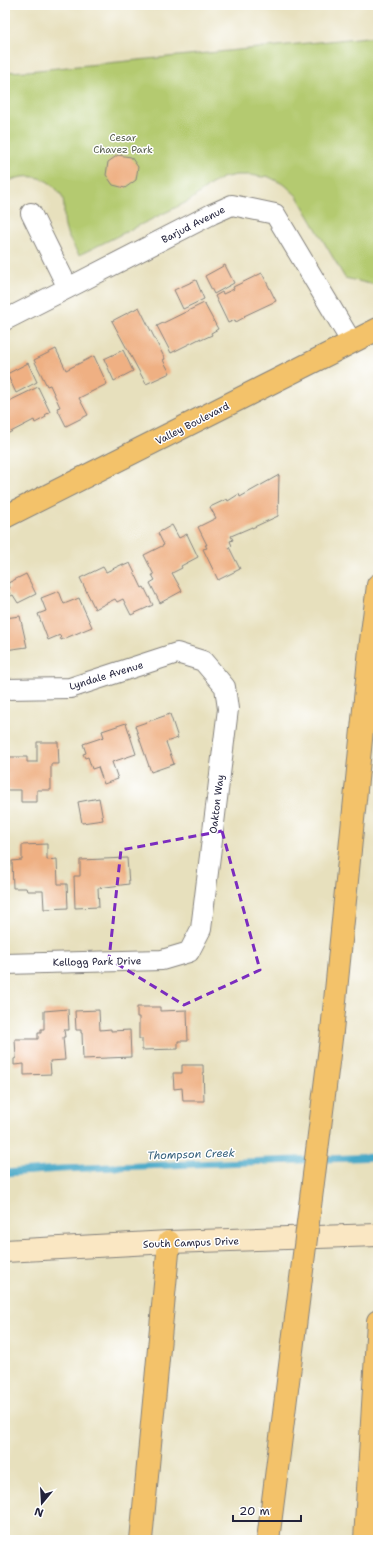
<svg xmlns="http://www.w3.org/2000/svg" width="383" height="1545" viewBox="0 0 383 1545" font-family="'Shantell Sans',sans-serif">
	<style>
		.green { fill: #b4ca6f; stroke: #6b7655 }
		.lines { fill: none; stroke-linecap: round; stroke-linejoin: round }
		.stream { stroke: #49a9c8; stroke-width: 7 }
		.building { fill: #efb083 }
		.street-casing { stroke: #84817c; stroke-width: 22 }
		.secondary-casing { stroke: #84817c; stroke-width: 24 }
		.primary-casing { stroke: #84817c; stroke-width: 24 }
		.highway-casing { stroke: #84817c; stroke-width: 24 }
		.street { stroke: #fff; stroke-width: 20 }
		.secondary { stroke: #fae7c3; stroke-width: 22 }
		.primary { stroke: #f3c26a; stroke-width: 22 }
		.highway { stroke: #f3c26a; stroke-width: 22 }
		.highway-bridge-casing { stroke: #84817c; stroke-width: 24; stroke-linecap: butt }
		.highway-bridge { stroke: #f3c26a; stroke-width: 22 }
		.marked { fill: none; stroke: #7b2cbf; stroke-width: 3; stroke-dasharray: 8 5; stroke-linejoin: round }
		.labels { text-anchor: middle; stroke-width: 3; stroke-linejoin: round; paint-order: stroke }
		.park-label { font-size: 10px; fill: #555d4d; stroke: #fff }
		.street-label { font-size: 10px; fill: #22223b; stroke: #fff }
		.water-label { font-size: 11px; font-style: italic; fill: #345f7a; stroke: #fff }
	</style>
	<rect width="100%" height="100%" fill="#fff"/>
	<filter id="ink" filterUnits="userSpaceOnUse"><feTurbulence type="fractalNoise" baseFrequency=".025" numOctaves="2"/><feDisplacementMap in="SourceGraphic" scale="8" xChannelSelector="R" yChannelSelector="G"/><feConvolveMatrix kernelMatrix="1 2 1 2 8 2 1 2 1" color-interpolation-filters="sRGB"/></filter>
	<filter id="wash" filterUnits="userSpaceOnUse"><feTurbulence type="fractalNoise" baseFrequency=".012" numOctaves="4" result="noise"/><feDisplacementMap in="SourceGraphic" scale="16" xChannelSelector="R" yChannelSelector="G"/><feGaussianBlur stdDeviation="0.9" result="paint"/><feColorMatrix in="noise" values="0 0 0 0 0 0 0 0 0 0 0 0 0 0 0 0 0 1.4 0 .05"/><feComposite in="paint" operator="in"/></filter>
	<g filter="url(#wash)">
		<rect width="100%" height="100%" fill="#e7e0bd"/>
		<path class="green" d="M 378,36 L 378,242 L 375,285 L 345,278 L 297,196 L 285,185 L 267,176 L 262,177 L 251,175 L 236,175 L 222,178 L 210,185 L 189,201 L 79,255 C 74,246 67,237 65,227 C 63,218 65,208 63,199 C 62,196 60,194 58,191 C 45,174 23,173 5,183 L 5,72 L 28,71 Z"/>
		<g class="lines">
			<path class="stream" d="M 5,1173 L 60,1169 L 378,1157"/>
		</g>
		<g id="blocks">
			<path class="building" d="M 118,155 L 131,157 L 138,167 L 136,180 L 125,188 L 113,185 L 106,175 L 108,162 Z
				M 225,265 L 234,283 L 214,294 L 205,276 Z
				M 262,273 L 276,301 L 244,316 L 245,317 L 236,322 L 235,320 L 228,323 L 215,296 L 222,292 L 223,294 L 234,289 L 233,287 Z
				M 196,280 L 204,299 L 183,309 L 174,290 Z
				M 204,303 L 218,329 L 211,333 L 212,335 L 201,340 L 201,338 L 171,353 L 157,326 Z
				M 139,307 L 165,359 L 163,360 L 170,373 L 146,384 L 112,321 Z
				M 56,349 L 66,370 L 94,356 L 107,384 L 79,398 L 88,415 L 66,426 L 57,408 L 60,407 L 50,385 L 47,386 L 34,360 Z
				M 123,350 L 133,371 L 114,381 L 104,359 Z
				M 28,363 L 37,382 L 16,393 L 7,374 Z
				M 38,387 L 50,412 L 45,415 L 46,417 L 35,423 L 34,420 L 5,435 L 5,403 Z
				M 279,475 L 278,516 L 252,528 L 252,527 L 231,536 L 233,540 L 230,541 L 232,546 L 229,547 L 240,569 L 218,580 L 203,549 L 207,548 L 205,545 L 207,545 L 198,527 L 216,518 L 210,507 L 227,499 L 228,501 L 239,494 L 240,497 Z
				M 172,525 L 179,538 L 187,534 L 198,557 L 181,566 L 182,568 L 172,573 L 182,591 L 160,603 L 150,583 L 155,580 L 152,575 L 154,575 L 144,555 L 164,545 L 158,533 Z
				M 130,563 L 142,588 L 144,587 L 153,605 L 131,615 L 123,599 L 117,602 L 115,599 L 95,609 L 80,578 L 103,567 L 106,572 L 123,564 L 123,566 Z
				M 26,574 L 36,594 L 18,603 L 13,595 L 11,596 L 7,589 L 10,588 L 8,583 Z
				M 59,591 L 64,604 L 79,598 L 92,627 L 61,640 L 60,635 L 48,640 L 38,614 L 46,611 L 41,598 Z
				M 20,616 L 27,647 L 5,650 L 5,618 Z
				M 170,714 L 178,738 L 166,742 L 174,764 L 151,772 L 135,726 Z
				M 126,723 L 136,754 L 112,762 L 118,779 L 104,784 L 98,767 L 92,769 L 88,757 L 85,758 L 83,754 L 86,753 L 83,744 L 104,737 L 102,731 Z
				M 37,742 L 58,742 L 59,764 L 51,764 L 51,790 L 37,790 L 37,802 L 21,802 L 21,790 L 5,790 L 5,757 L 27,757 L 27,762 L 37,762 Z
				M 99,798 L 103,820 L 82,823 L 78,802 Z
				M 47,844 L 47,860 L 57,859 L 58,884 L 67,884 L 68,908 L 44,909 L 43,891 L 27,891 L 26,888 L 13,888 L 12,861 L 22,860 L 22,845 Z
				M 127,858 L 129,884 L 98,888 L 99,907 L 75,908 L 74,876 L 80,876 L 80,860 Z
				M 137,1007 L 160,1007 L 160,1011 L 187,1010 L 188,1041 L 178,1041 L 178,1049 L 142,1050 L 142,1039 L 139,1039 L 139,1017 L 137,1017 Z
				M 68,1009 L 69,1030 L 64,1030 L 65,1037 L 63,1037 L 65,1060 L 50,1061 L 51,1074 L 24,1075 L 24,1064 L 14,1065 L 14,1059 L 16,1058 L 15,1039 L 38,1039 L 38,1033 L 41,1033 L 41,1029 L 44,1029 L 44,1011 Z
				M 99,1010 L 100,1030 L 111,1029 L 111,1031 L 130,1030 L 131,1057 L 83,1059 L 82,1033 L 81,1033 L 81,1030 L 76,1030 L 75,1011 Z
				M 5,1043 L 6,1043 L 8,1073 L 5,1073 Z
				M 182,1065 L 203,1065 L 204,1101 L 183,1101 L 182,1088 L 174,1089 L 173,1073 L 182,1073 Z"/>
		</g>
	</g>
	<g filter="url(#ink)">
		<use href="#blocks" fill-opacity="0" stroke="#84817c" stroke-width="1"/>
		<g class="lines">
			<g class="street-casing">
				<path id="street" d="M 31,213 L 68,288
					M 5,320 L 68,288 L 212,214 L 232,205 L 275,214 L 351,341
					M 5,689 L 70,688 L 177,653 L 203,661 L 225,687 L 228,709 L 201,929 L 189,952 L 162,960 L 5,964"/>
			</g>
			<g class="secondary-casing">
				<path id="secondary" d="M 5,1251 L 169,1242 L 378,1235"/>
			</g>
			<g class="primary-casing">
				<path id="primary" d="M 5,517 L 378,329"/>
			</g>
			<g class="highway-casing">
				<path id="highway" d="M 332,1031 L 370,649 L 378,585
					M 141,1540 L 169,1242
					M 268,1540 L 292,1350
					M 365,1540 L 378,1321"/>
			</g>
			<use href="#street" class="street"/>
			<use href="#secondary" class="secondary"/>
			<use href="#primary" class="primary"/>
			<use href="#highway" class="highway"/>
			<g class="highway-bridge-casing">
				<path id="highway-bridge" d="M 292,1350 L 332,1031"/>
			</g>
			<use href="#highway-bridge" class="highway-bridge"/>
		</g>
	</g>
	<path class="marked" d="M 222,831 L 260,970 L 184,1005 L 109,959 L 121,850 Z"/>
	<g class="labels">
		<g class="park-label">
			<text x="123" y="141">Cesar<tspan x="123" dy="12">Chavez Park</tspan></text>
		</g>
		<g class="street-label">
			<text transform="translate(193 224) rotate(-27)" y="4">Barjud Avenue</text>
			<text transform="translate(192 423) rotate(-27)" y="4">Valley Boulevard</text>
			<text transform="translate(106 675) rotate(-17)" y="4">Lyndale Avenue</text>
			<text transform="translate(216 804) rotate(-83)" y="4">Oakton Way</text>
			<text transform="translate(97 961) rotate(-1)" y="4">Kellogg Park Drive</text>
			<text transform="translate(191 1242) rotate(-2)" y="4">South Campus Drive</text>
		</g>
		<g class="water-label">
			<text transform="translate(191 1154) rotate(-2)" y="4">Thompson Creek</text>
		</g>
	</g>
	<rect width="383" height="1545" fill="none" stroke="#fff" stroke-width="20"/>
	<g transform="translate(42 1503) rotate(198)" stroke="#ffffff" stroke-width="3" paint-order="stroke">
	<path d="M0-3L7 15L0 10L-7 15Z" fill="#22223b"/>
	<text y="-6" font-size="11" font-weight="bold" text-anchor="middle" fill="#22223b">N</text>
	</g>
	<path d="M233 1515v6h68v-6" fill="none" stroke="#22223b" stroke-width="2"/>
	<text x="239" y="1515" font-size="12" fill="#22223b" stroke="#ffffff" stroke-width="3" paint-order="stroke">20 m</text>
</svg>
